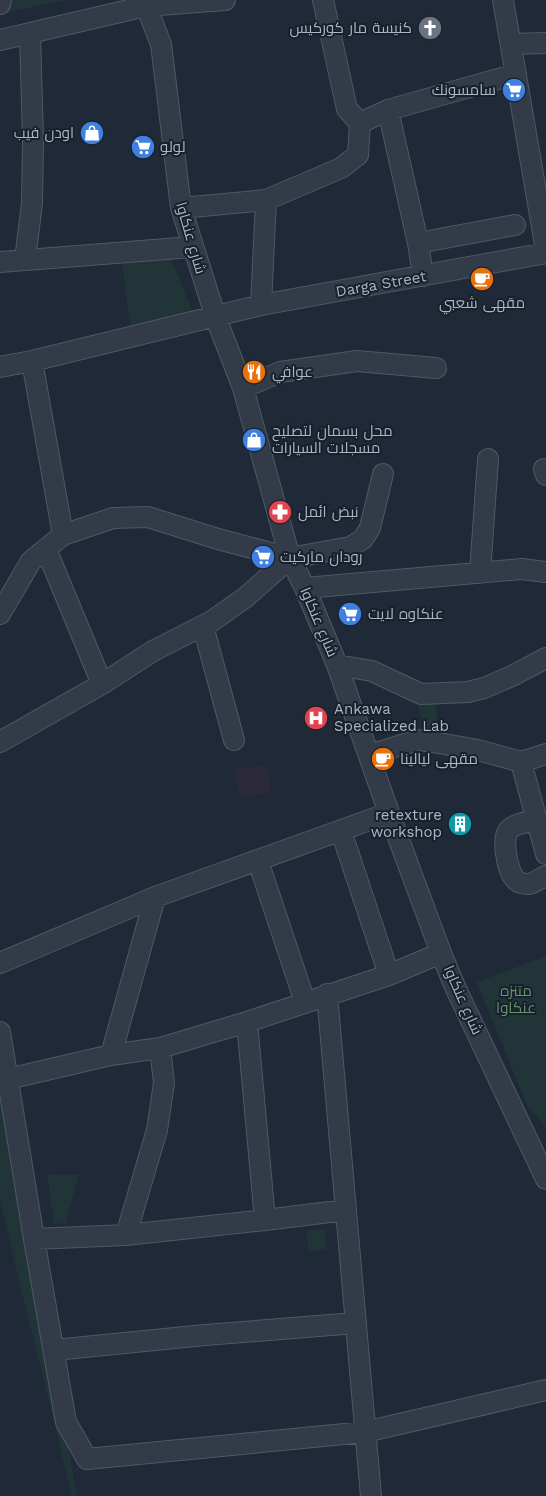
<svg xmlns="http://www.w3.org/2000/svg" width="546" height="1496" viewBox="0 0 546 1496" font-family="'Work Sans',Cairo,sans-serif">
	<style>
		.medical { fill: #2c2a38 }
		.green { fill: #213538 }
		.lines { fill: none; stroke-linecap: round; stroke-linejoin: round }
		.minor-casing { stroke: #505865; stroke-width: 22 }
		.minor { stroke: #323b47; stroke-width: 20 }
		.labels { text-anchor: middle; stroke-width: 4; stroke-linejoin: round; paint-order: stroke }
		.poi-label { font-size: 15px; fill: #acb5c4; stroke: #18202b; text-anchor: start }
		.street-label { font-size: 15px; fill: #acb5c4; stroke: #18202b }
		.park-label { font-size: 15px; fill: #63956f; stroke: #18202b }
	</style>
	<rect width="100%" height="100%" fill="#1f2937"/>
	<path class="medical" d="M 267,765 L 271,792 L 239,798 L 235,770 Z"/>
	<path class="green" d="M 9,0 L 65,0 L 5,13 Z
		M 169,253 L 195,318 L 131,333 L 122,262 Z
		M 435,700 L 438,732 L 425,732 L 418,706 Z
		M 546,956 L 546,1128 L 527,1105 L 477,982 Z
		M 0,1060 L 77,1496 L 72,1496 L 0,1202 Z
		M 47,1174 L 79,1175 L 65,1224 L 54,1223 Z
		M 324,1229 L 327,1250 L 308,1251 L 307,1231 Z"/>
	<g class="lines">
		<g class="minor-casing">
			<path id="minor" d="M 145,0 L 146,6 L 161,44 L 181,208 L 216,318 L 243,388 L 290,558 L 305,588 L 337,665 L 389,813 L 441,953 L 456,989 L 546,1179
				M 503,0 L 546,250
				M 0,4 L 1,0
				M 0,40 L 146,6 L 225,0
				M 511,44 L 546,43
				M 388,110 L 418,243 L 423,276
				M 360,123 L 388,110 L 516,74
				M 181,208 L 266,200
				M 418,243 L 515,225
				M 25,260 L 32,203 L 33,140 L 30,33
				M 0,262 L 192,247
				M 261,305 L 266,200 L 341,168 L 358,155 L 360,123 L 347,109 L 323,0
				M 0,367 L 32,361
				M 243,388 L 280,372 L 357,361 L 436,368
				M 544,469 L 546,475
				M 63,535 L 32,361 L 261,305 L 546,253
				M 46,549 L 102,684
				M 480,573 L 488,459
				M 305,588 L 522,569 L 546,572
				M 0,614 L 31,561 L 63,535 L 113,518 L 148,517 L 218,539 L 290,558 L 350,547 L 363,539 L 370,528 L 383,474
				M 203,626 L 234,740
				M 337,665 L 372,671 L 421,694 L 468,692 L 484,688 L 512,676 L 546,658
				M 0,742 L 102,684 L 153,651 L 212,621 L 246,597 L 290,558
				M 369,755 L 418,740 L 427,741 L 478,750 L 521,762 L 546,754
				M 521,762 L 546,854
				M 537,820 C 529,822 517,823 511,828 C 500,835 507,870 515,879 C 518,883 524,884 529,884 C 534,883 541,878 546,876
				M 341,831 L 389,975
				M 258,861 L 305,1002
				M 155,897 L 111,1055 L 160,1048 L 247,1022 L 389,975 L 441,953
				M 0,963 L 155,897 L 389,813
				M 327,994 L 371,1496
				M 247,1022 L 265,1220
				M 0,1032 L 34,1239 L 66,1422 L 87,1459 L 365,1432 L 546,1390
				M 8,1079 L 111,1055
				M 126,1235 L 157,1130 L 164,1083 L 160,1048
				M 34,1239 L 126,1235 L 265,1220 L 346,1210
				M 54,1350 L 205,1335 L 356,1323"/>
		</g>
		<use href="#minor" class="minor"/>
	</g>
	<defs>
		<g id="church-disc" transform="scale(1.25)"><circle r="9.5" fill="#6b7280" stroke="#18202b"/><path d="M-1.2-6h2.4v3.5h3.3v2.4h-3.3V6h-2.4V-.1h-3.3v-2.4h3.3Z" fill="#fff"/></g>
		<g id="supermarket-disc" transform="scale(1.25)"><circle r="9.5" fill="#3f7fe0" stroke="#18202b"/><path d="M-6-5.5h2.5l.6 2H6L4.5 2H-2.5L-4.4-4H-6ZM-1.5 3.2a1.3 1.3 0 1 0 .1 0ZM3 3.2a1.3 1.3 0 1 0 .1 0Z" fill="#fff"/></g>
		<g id="shop-disc" transform="scale(1.25)"><circle r="9.5" fill="#3f7fe0" stroke="#18202b"/><path d="M-5-2.5h2.3a2.7 3.5 0 0 1 5.4 0H5L5.5 6h-11ZM-1.5-2.5h3a1.5 2.3 0 0 0-3 0Z" fill="#fff"/></g>
		<g id="cafe-disc" transform="scale(1.25)"><circle r="9.5" fill="#e8710a" stroke="#18202b"/><path d="M-5.5-4.5H6V0H3Q3 3.5 0 3.5H-2.5Q-5.5 3.5-5.5 0ZM3-3.2v2h1.7v-2ZM-6 4.5H4V6H-6Z" fill="#fff"/></g>
		<g id="restaurant-disc" transform="scale(1.25)"><circle r="9.5" fill="#e8710a" stroke="#18202b"/><path d="M-5-6h1v4h1v-4h1v4h1v-4h1v5L-1.5 .5V6h-2V.5L-5-1ZM5-6V6H3V1.5H1.5Q1.5-4 5-6Z" fill="#fff"/></g>
		<g id="pharmacy-disc" transform="scale(1.25)"><circle r="9.5" fill="#e0444e" stroke="#18202b"/><path d="M-2-6h4v4h4v4h-4v4h-4v-4h-4v-4h4Z" fill="#fff"/></g>
		<g id="hospital-disc" transform="scale(1.25)"><circle r="9.5" fill="#e0444e" stroke="#18202b"/><path d="M-5-5h3v3.5h4V-5h3V5h-3V1.5h-4V5h-3Z" fill="#fff"/></g>
		<g id="building-disc" transform="scale(1.25)"><circle r="9.5" fill="#0f9aa8" stroke="#18202b"/><path d="M-4-6H4V6H1V3H-1V6H-4ZM-2.5-4.3h1.7v1.8h-1.7ZM.8-4.3h1.7v1.8H.8ZM-2.5-1h1.7V.8h-1.7ZM.8-1h1.7V.8H.8Z" fill="#fff"/></g>
	</defs>
	<g fill-rule="evenodd">
		<use href="#church-disc" x="430" y="28"/>
		<use href="#supermarket-disc" x="514" y="90"/>
		<use href="#shop-disc" x="92" y="133"/>
		<use href="#supermarket-disc" x="143" y="147"/>
		<use href="#cafe-disc" x="482" y="279"/>
		<use href="#restaurant-disc" x="254" y="372"/>
		<use href="#shop-disc" x="254" y="440"/>
		<use href="#pharmacy-disc" x="280" y="512"/>
		<use href="#supermarket-disc" x="263" y="557"/>
		<use href="#supermarket-disc" x="350" y="614"/>
		<use href="#hospital-disc" x="316" y="718"/>
		<use href="#cafe-disc" x="383" y="759"/>
		<use href="#building-disc" x="460" y="824"/>
	</g>
	<g class="labels">
		<g class="poi-label">
			<text x="412" y="33" text-anchor="end">كنيسة مار كوركيس</text>
			<text x="496" y="95" text-anchor="end">سامسونك</text>
			<text x="74" y="138" text-anchor="end">اودن فيب</text>
			<text x="160" y="152">لولو</text>
			<text x="482" y="308" text-anchor="middle">مقهى شعبي</text>
			<text x="272" y="377">عوافي</text>
			<text x="272" y="436">محل بسمان لتصليح<tspan x="272" dy="17">مسجلات السيارات</tspan></text>
			<text x="298" y="517">نبض ائمل</text>
			<text x="280" y="562">رودان ماركيت</text>
			<text x="368" y="619">عنكاوه لايت</text>
			<text x="334" y="714">Ankawa<tspan x="334" dy="17">Specialized Lab</tspan></text>
			<text x="400" y="764">مقهى ليالينا</text>
			<text x="442" y="820" text-anchor="end">retexture<tspan x="442" dy="17">workshop</tspan></text>
		</g>
		<g class="street-label">
			<text transform="translate(191 238) rotate(74)" y="5">شارع عنكاوا</text>
			<text transform="translate(381 284) rotate(-10)" y="5">Darga Street</text>
			<text transform="translate(319 622) rotate(67)" y="5">شارع عنكاوا</text>
			<text transform="translate(463 1000) rotate(66)" y="5">شارع عنكاوا</text>
		</g>
		<g class="park-label">
			<text x="516" y="996">متنزه<tspan x="516" dy="17">عنكاوا</tspan></text>
		</g>
	</g>
</svg>
